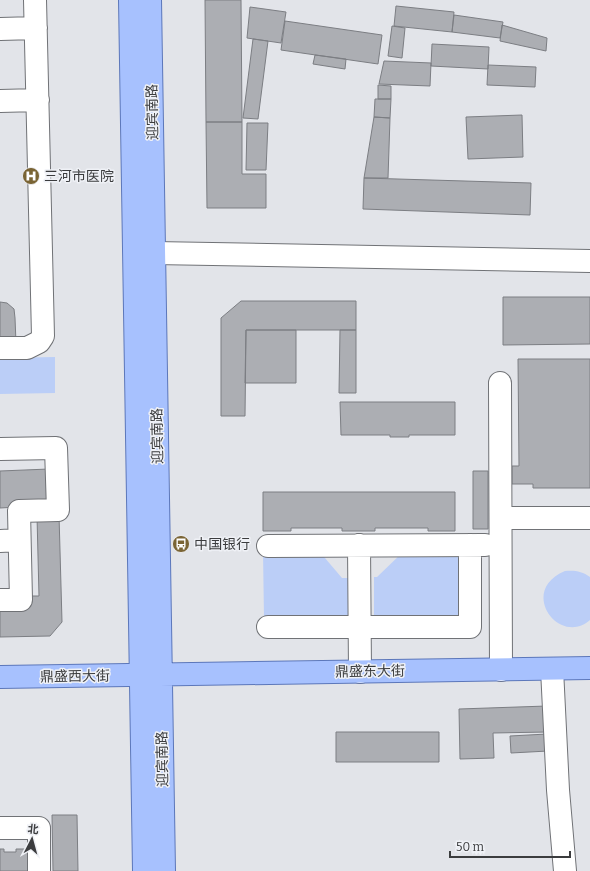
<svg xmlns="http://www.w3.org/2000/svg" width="590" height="871" viewBox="0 0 590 871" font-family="Bitter,'Noto Sans SC',serif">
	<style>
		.green { fill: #bbcef7 }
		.building { fill: #acaeb3; stroke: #7c7e83 }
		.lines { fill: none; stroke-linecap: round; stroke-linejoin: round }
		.minor-casing { stroke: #707276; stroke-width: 24 }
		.major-casing { stroke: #5c77ba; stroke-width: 24 }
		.minor { stroke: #fff; stroke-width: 22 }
		.major { stroke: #a7c1fe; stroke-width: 22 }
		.labels { text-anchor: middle; stroke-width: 3; stroke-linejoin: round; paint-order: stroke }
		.street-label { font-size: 14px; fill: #3b3c3e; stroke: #eff1f6 }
		.poi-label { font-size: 14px; fill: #3b3c3e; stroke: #eff1f6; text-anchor: start }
	</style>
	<rect width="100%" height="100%" fill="#e2e4e9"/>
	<path class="green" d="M 55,357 L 55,393 L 0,394 L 0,358 Z
		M 461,548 L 461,619 L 374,619 L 374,577 L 377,577 L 403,552 Z
		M 263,551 L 319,551 L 342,578 L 352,578 L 352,619 L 264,619 Z
		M 565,571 C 574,570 582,571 590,577 L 590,620 C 560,647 517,591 565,571 Z"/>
	<path class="building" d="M 205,0 L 241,0 L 242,122 L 206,122 Z
		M 396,6 L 454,12 L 452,32 L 394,26 Z
		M 250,7 L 286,12 L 281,43 L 247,38 Z
		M 454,15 L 503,22 L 500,38 L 452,32 Z
		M 285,21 L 382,35 L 378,64 L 281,50 Z
		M 502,25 L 547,38 L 546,51 L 500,41 Z
		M 392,26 L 405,28 L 402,58 L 388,56 Z
		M 253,39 L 268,41 L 258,119 L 243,118 Z
		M 432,44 L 489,47 L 488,69 L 431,66 Z
		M 315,55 L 346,59 L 345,69 L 313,64 Z
		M 384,61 L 431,63 L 430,86 L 379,84 Z
		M 488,65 L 536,67 L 535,87 L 487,85 Z
		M 378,85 L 391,86 L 391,99 L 378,99 Z
		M 375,99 L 391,99 L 390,118 L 374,117 Z
		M 522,115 L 523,157 L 468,159 L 466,117 Z
		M 374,117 L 390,118 L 388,178 L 364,178 Z
		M 206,122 L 242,122 L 242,174 L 266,174 L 266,208 L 207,208 Z
		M 247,123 L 268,123 L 266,170 L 246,170 Z
		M 364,178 L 531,183 L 530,215 L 363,209 Z
		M 503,297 L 590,297 L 590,344 L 503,345 Z
		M 241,301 L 356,301 L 356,330 L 246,330 L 245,416 L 221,416 L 221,318 Z
		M 0,302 L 7,303 L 14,309 L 15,318 L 16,343 L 0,343 Z
		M 246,330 L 296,330 L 296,383 L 245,383 Z
		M 340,330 L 356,330 L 356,393 L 339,393 Z
		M 518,359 L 590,359 L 590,488 L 533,488 L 533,484 L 512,484 L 512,466 L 519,466 Z
		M 340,402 L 455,402 L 455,435 L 409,435 L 409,437 L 390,437 L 390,435 L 341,435 Z
		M 49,469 L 50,504 L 17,507 L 0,508 L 0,471 Z
		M 473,471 L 488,471 L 488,529 L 473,529 Z
		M 263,492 L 455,492 L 455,531 L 428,531 L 428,528 L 375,528 L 375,531 L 342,531 L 342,528 L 291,528 L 291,531 L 263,531 Z
		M 59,515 L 62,622 L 50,636 L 0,637 L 0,611 L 26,610 L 25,596 L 39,596 L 37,516 Z
		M 547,706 L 548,732 L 493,733 L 494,758 L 460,759 L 459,709 Z
		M 336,732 L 439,732 L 439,762 L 336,762 Z
		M 547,734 L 548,751 L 511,753 L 510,736 Z
		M 52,815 L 77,815 L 78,871 L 53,871 Z
		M 0,849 L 4,849 L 4,852 L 16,852 L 16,849 L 31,849 L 31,871 L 0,871 Z"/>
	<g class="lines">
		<g class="minor-casing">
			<path id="minor" d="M 0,29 L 36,28
				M 0,101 L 38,100
				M 154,253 L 590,261
				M 0,348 L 27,348 L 39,342 L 43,336 L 35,0
				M 500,383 L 501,670
				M 0,449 L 56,448 L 58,510 L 19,511 L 21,600 L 0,600
				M 501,518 L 590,518
				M 0,541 L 19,540
				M 359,545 L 360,672
				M 268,546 L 485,545
				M 268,627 L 470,627 L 470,545
				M 552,669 L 558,790 L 565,871
				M 0,828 L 39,828 L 39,871"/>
		</g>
		<g class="major-casing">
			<path id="major" d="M 130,0 L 144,871
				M 150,0 L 164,871
				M 0,677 L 590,668"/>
		</g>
		<use href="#minor" class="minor"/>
		<use href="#major" class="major"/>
	</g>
	<defs>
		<g id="hospital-disc" transform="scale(0.9)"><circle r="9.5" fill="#7a6434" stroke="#eff1f6"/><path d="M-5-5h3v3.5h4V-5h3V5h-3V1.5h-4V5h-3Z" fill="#fff"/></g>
		<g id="bus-disc" transform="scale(0.9)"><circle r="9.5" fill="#7a6434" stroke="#eff1f6"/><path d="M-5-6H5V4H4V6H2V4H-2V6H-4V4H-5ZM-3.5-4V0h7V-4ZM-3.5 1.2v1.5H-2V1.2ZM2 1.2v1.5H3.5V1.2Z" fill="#fff"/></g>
	</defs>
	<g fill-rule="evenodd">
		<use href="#hospital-disc" x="31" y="176"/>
		<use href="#bus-disc" x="181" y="544"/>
	</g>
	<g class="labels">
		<g class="street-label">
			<text transform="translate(152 112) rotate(-91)" y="5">迎宾南路</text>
			<text transform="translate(157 436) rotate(-91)" y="5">迎宾南路</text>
			<text transform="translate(370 671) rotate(-1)" y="5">鼎盛东大街</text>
			<text transform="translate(75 676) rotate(-1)" y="5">鼎盛西大街</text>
			<text transform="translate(162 759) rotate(-91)" y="5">迎宾南路</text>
		</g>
		<g class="poi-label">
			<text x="44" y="181">三河市医院</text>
			<text x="194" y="549">中国银行</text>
		</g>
	</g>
	<g transform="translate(32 839) rotate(6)" stroke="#eff1f6" stroke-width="3" paint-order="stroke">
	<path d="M0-3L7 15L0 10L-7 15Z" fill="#3b3c3e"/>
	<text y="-6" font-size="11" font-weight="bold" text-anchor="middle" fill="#3b3c3e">北</text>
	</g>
	<path d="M450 851v6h120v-6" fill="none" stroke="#3b3c3e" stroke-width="2"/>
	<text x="456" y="851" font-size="12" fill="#3b3c3e" stroke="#eff1f6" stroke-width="3" paint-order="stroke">50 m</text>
</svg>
